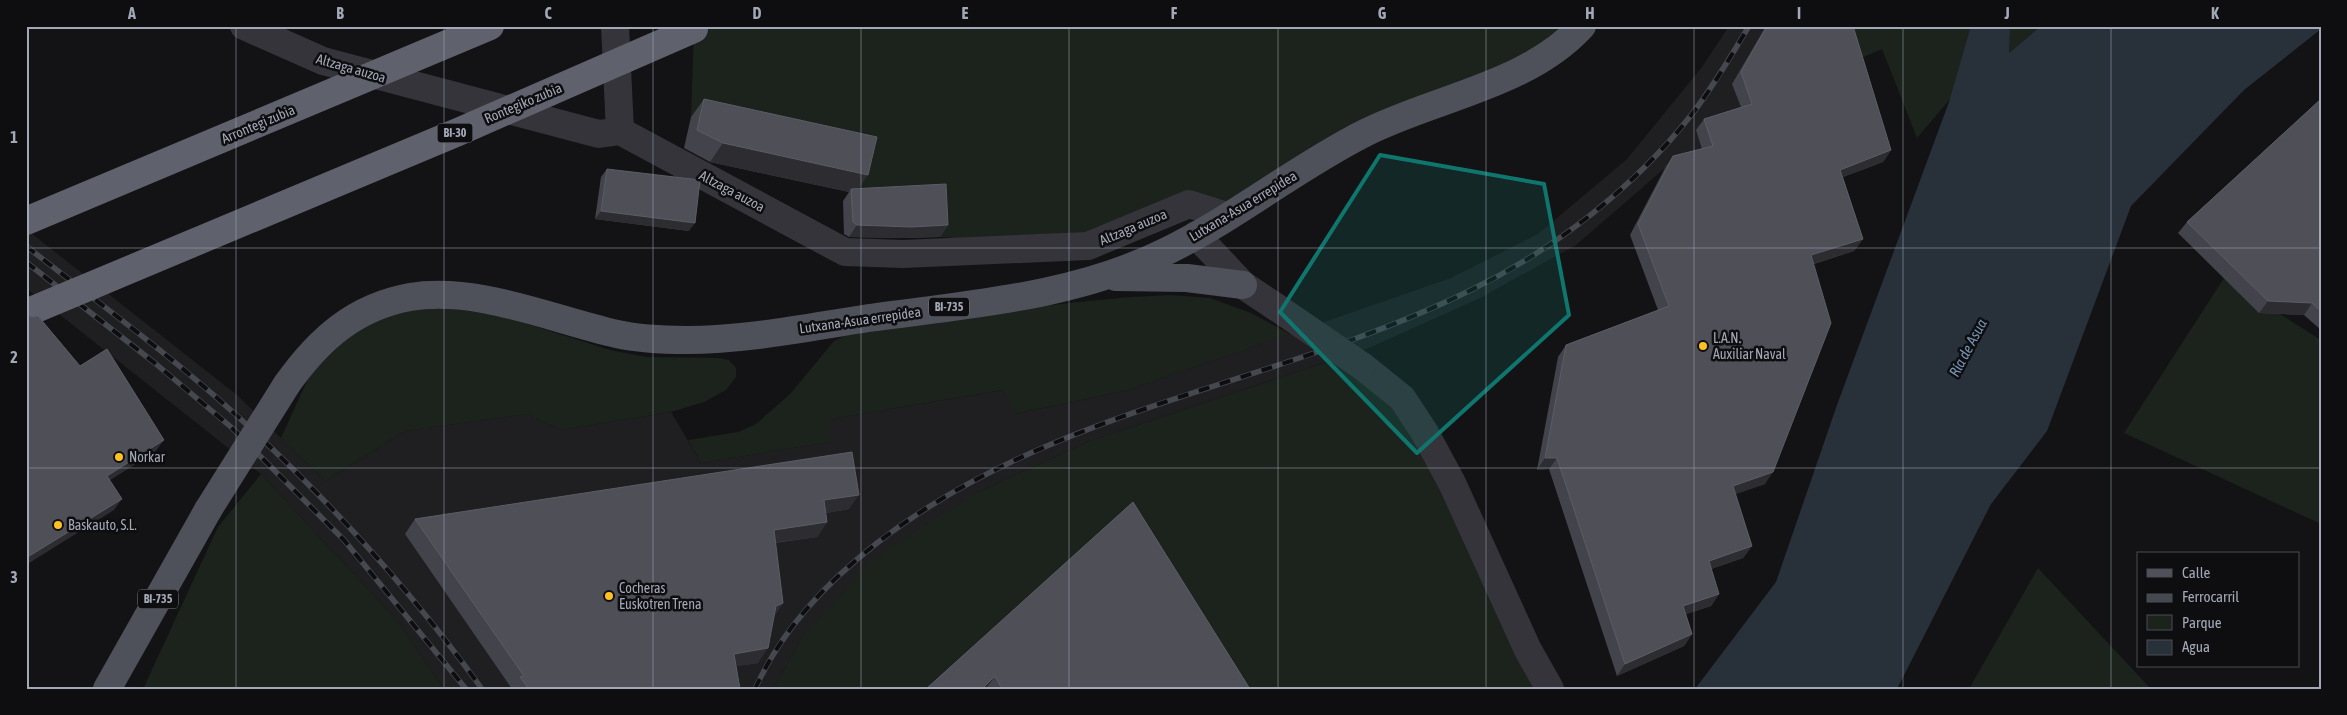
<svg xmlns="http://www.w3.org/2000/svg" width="2347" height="715" viewBox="0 0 2347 715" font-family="'Asap Condensed',sans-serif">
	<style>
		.built { fill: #1f1f22 }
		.green { fill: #1b231c }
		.water { fill: #28313a }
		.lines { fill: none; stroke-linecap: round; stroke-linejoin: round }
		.minor { stroke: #34343a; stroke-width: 28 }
		.major { stroke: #4f515a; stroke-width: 28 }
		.rail-casing { stroke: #464850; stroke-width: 5.5 }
		.rail { stroke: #0e0e10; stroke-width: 4; stroke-dasharray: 11; stroke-linecap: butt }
		.minor-bridge { stroke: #34343a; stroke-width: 28 }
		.major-bridge { stroke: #4f515a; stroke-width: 28 }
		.highway-bridge { stroke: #5f626c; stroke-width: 28 }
		.wall { fill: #43444b }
		.shaded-wall { fill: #2c2c31 }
		.building { fill: #4e4f57; stroke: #5b5d66 }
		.marked { fill: #0f766e; fill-opacity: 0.2; stroke: #0f766e; stroke-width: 4; stroke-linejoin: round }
		.grid { fill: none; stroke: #a3a8b7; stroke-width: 1; stroke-opacity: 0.55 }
		.poi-dot { fill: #ffc021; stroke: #0e0e10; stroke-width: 2 }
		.labels { text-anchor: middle; stroke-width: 5; stroke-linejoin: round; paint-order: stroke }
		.shield { fill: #0e0e10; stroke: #767a85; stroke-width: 1 }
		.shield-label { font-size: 12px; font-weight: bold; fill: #a3a8b7 }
		.street-label { font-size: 14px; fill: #a3a8b7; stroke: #0e0e10 }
		.poi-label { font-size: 14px; fill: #a3a8b7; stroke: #0e0e10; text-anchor: start }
		.water-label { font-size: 15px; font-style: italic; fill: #7695b6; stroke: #0e0e10 }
		.neatline { fill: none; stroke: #a3a8b7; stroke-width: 2 }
		.grid-label { font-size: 16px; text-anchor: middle; font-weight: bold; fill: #a3a8b7 }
	</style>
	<rect width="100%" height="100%" fill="#131315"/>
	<path class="built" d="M 1729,26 L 1766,26 L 1744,115 L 1704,158 L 1665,168 L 1576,245 L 1478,299 L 1371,347 L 1090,441 L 978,492 L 801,639 L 773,689 L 444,689 L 396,619 L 261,474 L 26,288 L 26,229 L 237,395 L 325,481 L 405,431 L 527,414 L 561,430 L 671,412 L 701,463 L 830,442 L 830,419 L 1004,390 L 1015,414 L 1125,391 L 1451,278 L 1538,234 L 1627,159 L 1702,67 Z"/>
	<path class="green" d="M 701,26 L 1582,26 L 1227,216 L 1189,204 L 1088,246 L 940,237 L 938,196 L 856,193 L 691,117 L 694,29 Z
		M 1841,26 L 2041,26 L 2008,54 L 2009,30 L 1917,138 L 1882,49 L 1852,62 Z
		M 2224,278 L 2321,340 L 2321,524 L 2124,433 Z
		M 1171,295 L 1210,298 L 1251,313 L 1290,334 L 1125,391 L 1014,414 L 1003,390 L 830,419 L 830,442 L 701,463 L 688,440 L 738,432 L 756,424 L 791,393 L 834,341 L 847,335 C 955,320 1063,299 1171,295 Z
		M 436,307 L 499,315 L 610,350 L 647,357 L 719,358 L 729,360 L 736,368 L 736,377 L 726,390 L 704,402 L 671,412 L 561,430 L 527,414 L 405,431 L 325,481 L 281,438 L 312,370 L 336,343 L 368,322 L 399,310 Z
		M 1333,360 L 1402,398 L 1550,689 L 1232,689 L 1125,514 L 930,689 L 773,689 L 801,639 L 871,560 L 978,492 L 1090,441 Z
		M 261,474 L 396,619 L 444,689 L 143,689 L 218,527 Z
		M 2038,568 L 2151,689 L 1969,689 Z"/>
	<path class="water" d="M 1971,26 L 2010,26 L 2009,53 L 2041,26 L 2321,26 L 2321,29 L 2244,90 L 2131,206 L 2047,431 L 1991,504 L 1897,689 L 1695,689 L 1776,582 L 1837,405 L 1949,102 Z"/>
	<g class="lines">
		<path class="minor" d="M 244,26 L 323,61 L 599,134 L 620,131 L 845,252 L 903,254 L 1088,246 L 1189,204 L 1227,216
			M 615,26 L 620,131
			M 1196,235 L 1243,285 L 1276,307
			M 1362,366 L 1402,398 L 1425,433 L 1452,483 L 1528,650 L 1550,689"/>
		<path class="major" d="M 1116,277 L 1187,278 L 1243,285
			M 287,384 C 319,339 355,307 410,297 C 478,286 551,319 617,334 C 639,339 664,340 687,340 C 747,340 809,327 869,318 C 970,304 1076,297 1169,250 C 1236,217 1296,168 1363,134 C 1433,98 1527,86 1582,26
			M 107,689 L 208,510"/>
		<g class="rail-casing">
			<path id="rail" d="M 26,246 C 96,301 169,354 235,414 C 326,497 410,589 482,689
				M 26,262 L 156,364 L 231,427 L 344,540 L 466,689
				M 755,689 C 782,629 826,583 877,543 C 1052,407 1276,386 1471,290 C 1555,249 1634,188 1692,114 C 1713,87 1731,56 1749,26"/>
		</g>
		<use href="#rail" class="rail"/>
		<path class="minor-bridge" d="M 1276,307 L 1362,366"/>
		<path class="major-bridge" d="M 208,510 L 287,384"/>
		<path class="highway-bridge" d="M 26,221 L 490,26
			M 26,313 L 458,132 L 694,29"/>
	</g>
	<path class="wall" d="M 1766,26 L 1853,26 L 1891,150 L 1883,162 L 1843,177 L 1863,239 L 1854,251 L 1814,264 L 1765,484 L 1735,494 L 1752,546 L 1743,558 L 1711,569 L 1719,594 L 1711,606 L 1686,614 L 1692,634 L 1684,646 L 1617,676 L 1549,469 L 1537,470 L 1558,357 L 1566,345 L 1658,310 L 1630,235 L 1665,168 L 1673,156 L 1702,149 L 1696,130 L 1704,119 L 1741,107 L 1732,84 Z
		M 704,99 L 859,189 L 948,225 L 940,237 L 903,238 L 849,237 L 844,234 L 843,201 L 849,192 L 710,162 L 684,148 L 691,117 Z
		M 2321,99 L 2321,330 L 2304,315 L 2259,313 L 2178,233 L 2187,222 Z
		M 607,169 L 689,231 L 595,219 L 601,177 Z
		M 1133,502 L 1250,689 L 926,689 Z
		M 849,509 L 826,513 L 827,522 L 817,537 L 775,543 L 783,603 L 774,616 L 758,663 L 736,666 L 740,689 L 512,689 L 405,534 L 415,519 Z"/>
	<path class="shaded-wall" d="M 723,143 L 868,175 L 856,193 L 851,189 L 849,192 L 710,162 Z
		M 1891,150 L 1883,162 L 1832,181 L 1840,170 Z
		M 601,211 L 695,223 L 689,231 L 595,219 Z
		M 857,225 L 948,225 L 940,237 L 903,238 L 849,237 Z
		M 1863,239 L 1854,251 L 1803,267 L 1811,255 Z
		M 2268,301 L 2312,303 L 2304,315 L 2259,313 Z
		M 164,440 L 155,452 L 99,487 L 107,476 Z
		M 1545,458 L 1557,458 L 1549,469 L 1537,470 Z
		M 1773,472 L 1765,484 L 1725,498 L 1733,486 Z
		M 859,495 L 849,509 L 814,515 L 824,500 Z
		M 122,499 L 114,510 L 26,565 L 26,558 Z
		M 827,522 L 817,537 L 763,544 L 774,530 Z
		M 1752,546 L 1743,558 L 1700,573 L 1709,561 Z
		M 1719,594 L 1711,606 L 1675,618 L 1683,606 Z
		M 783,603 L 773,618 L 776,606 Z
		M 1692,634 L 1684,646 L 1617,676 L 1625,664 Z
		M 768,648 L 758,663 L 724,668 L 734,654 Z
		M 995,676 L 986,689 L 982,689 Z"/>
	<path class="building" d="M 1767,26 L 1853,26 L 1891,150 L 1840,170 L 1863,239 L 1811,255 L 1831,323 L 1773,472 L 1733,486 L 1752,546 L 1709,561 L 1719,594 L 1683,606 L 1692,634 L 1625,664 L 1557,458 L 1545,458 L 1566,345 L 1669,306 L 1638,224 L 1673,156 L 1713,146 L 1704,119 L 1752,104 L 1741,72 Z
		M 704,99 L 877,137 L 868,175 L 723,143 L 697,130 Z
		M 2321,99 L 2321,311 L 2312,303 L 2268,301 L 2187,222 Z
		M 607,169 L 700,180 L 695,223 L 601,211 Z
		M 946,184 L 948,225 L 911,227 L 857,225 L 853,222 L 851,189 Z
		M 26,314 L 32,317 L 38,316 L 80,366 L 107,349 L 164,440 L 107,476 L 122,499 L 26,558 Z
		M 852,452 L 859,495 L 824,500 L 827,522 L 774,530 L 783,603 L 776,606 L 768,648 L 734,654 L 740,689 L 529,689 L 520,677 L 524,676 L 415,519 Z
		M 1133,502 L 1250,689 L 1002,689 L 995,676 L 982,689 L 926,689 Z"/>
	<path class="marked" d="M 1380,155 L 1544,184 L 1569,315 L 1417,453 L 1280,312 Z"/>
	<path class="grid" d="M 236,26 L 236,689M 444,26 L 444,689M 653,26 L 653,689M 861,26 L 861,689M 1069,26 L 1069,689M 1278,26 L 1278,689M 1486,26 L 1486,689M 1694,26 L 1694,689M 1903,26 L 1903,689M 2111,26 L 2111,689M 26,248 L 2321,248M 26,468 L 2321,468"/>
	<g class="poi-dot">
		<circle cx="1703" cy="346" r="5"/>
		<circle cx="119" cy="457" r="5"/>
		<circle cx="58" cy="525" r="5"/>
		<circle cx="609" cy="596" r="5"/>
	</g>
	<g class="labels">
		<g class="shield">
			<rect x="437.5" y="123.5" width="35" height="19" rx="4"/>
			<rect x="929" y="297.5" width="40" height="19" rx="4"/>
			<rect x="138" y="589.5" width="40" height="19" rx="4"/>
		</g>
		<g class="shield-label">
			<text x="455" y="137">BI-30</text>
			<text x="949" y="311">BI-735</text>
			<text x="158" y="603">BI-735</text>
		</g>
		<g class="street-label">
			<text transform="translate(351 68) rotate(16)" y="5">Altzaga auzoa</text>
			<text transform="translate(523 103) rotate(-23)" y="5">Rontegiko zubia</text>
			<text transform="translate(258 124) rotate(-23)" y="5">Arrontegi zubia</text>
			<text transform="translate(732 191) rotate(28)" y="5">Altzaga auzoa</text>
			<text transform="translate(1243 206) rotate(-31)" y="5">Lutxana-Asua errepidea</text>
			<text transform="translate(1133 227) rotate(-23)" y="5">Altzaga auzoa</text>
			<text transform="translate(860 320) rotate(-8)" y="5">Lutxana-Asua errepidea</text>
		</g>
		<g class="poi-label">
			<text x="1713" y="343">L.A.N.<tspan x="1713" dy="16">Auxiliar Naval</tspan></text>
			<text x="129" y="462">Norkar</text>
			<text x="68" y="530">Baskauto, S.L.</text>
			<text x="619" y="593">Cocheras<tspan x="619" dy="16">Euskotren Trena</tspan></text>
		</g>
		<g class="water-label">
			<text transform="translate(1968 348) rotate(-62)" y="5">Ría de Asua</text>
		</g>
	</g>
	<rect width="2347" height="715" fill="none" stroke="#0e0e10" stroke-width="55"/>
	<rect x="2137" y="552" width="162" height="115" fill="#0e0e10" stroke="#4a4c53"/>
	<rect x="2147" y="569" width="25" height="8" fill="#4f515a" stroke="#4a4c53"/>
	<text x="2182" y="578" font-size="15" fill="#a3a8b7">Calle</text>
	<rect x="2147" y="594" width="25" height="8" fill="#464850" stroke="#4a4c53"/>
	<text x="2182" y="602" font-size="15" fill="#a3a8b7">Ferrocarril</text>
	<rect x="2147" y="615" width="25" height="15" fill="#1b231c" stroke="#4a4c53"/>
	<text x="2182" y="628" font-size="15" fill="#a3a8b7">Parque</text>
	<rect x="2147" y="640" width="25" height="15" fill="#28313a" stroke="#4a4c53"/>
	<text x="2182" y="652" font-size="15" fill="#a3a8b7">Agua</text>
	<rect x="28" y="28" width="2292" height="660" class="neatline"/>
	<g class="grid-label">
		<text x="132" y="19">A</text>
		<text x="340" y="19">B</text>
		<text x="548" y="19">C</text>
		<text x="757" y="19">D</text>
		<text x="965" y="19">E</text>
		<text x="1174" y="19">F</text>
		<text x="1382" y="19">G</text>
		<text x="1590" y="19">H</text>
		<text x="1799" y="19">I</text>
		<text x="2007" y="19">J</text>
		<text x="2215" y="19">K</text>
		<text x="14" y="143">1</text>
		<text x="14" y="363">2</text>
		<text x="14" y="583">3</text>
	</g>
</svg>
